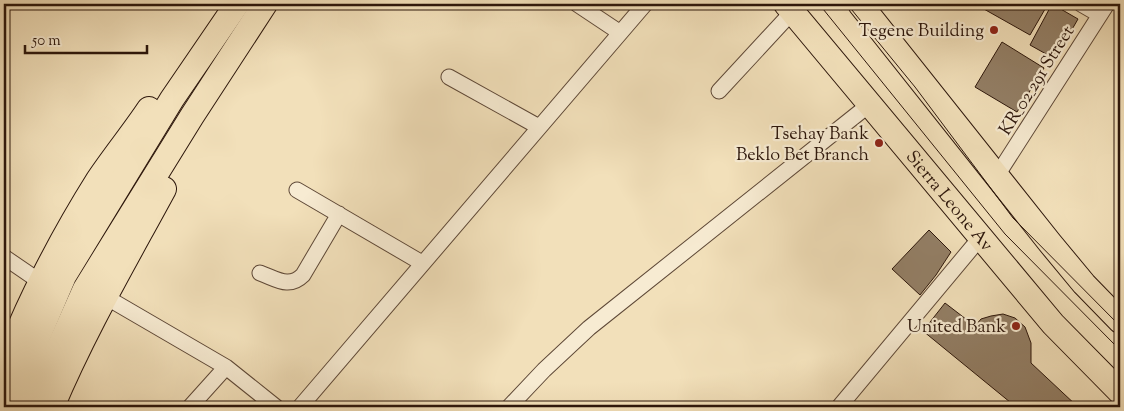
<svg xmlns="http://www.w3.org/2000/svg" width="1124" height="411" viewBox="0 0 1124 411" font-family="'Sorts Mill Goudy',serif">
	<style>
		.building { fill: #937f66; stroke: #2c160b }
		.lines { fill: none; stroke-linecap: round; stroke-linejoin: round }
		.street-casing { stroke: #5e4837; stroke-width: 17 }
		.primary-casing { stroke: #2c160b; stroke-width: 26 }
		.street { stroke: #f7ebd2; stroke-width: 15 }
		.primary { stroke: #f2e0ba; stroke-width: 24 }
		.tram { stroke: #2c160b; stroke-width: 1 }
		.poi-dot { fill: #8f2418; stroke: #f7ebd2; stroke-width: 2 }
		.labels { text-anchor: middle; stroke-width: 4.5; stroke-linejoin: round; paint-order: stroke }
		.poi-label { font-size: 18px; fill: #2c160b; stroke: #f7ebd2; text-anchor: end }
		.street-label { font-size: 18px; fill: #2c160b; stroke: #f7ebd2 }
	</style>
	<rect width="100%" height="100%" fill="#f2e0ba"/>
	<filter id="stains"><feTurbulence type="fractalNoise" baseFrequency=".004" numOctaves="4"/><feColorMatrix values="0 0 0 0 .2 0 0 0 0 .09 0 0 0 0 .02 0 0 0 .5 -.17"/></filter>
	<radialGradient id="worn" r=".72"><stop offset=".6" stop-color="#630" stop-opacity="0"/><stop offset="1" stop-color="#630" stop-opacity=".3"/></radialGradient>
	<path class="building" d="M 975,4 L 1048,4 L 1030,35 Z
		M 1052,4 L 1078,19 L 1055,59 L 1030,45 Z
		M 1002,42 L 1044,68 L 1017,112 L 975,87 Z
		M 929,230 L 951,252 L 936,275 L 920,295 L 892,269 Z
		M 945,303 L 975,326 L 981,319 L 991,316 L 1003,314 L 1015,318 L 1025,327 L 1031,343 L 1031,363 L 1078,407 L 1016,407 L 923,331 Z"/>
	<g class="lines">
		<g class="street-casing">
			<path id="street" d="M 577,4 L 619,32
				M 1081,4 L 1100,15
				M 449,77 L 539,127
				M 719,91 L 793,11
				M 996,177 L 1107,4
				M 297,190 L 422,263
				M 4,257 L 42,283
				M 260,273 C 277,279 289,289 303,275 L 339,214
				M 104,296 L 226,367 L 276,407
				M 190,407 L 226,367
				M 300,407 L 645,4
				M 509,407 L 544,370 L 589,328 L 870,104
				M 839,407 L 980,238
				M 1119,407 L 1120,404"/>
		</g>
		<g class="primary-casing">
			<g id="primary">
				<path id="s1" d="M 786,4 L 1053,324 L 1120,392"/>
				<path d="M 860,4 L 1050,243 L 1084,284 L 1120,321"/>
				<path d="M 4,367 C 25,307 64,234 98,180 C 114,156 133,133 149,109"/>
				<path d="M 8,407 L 64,276 L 172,99 L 237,4"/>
				<path d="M 32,407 L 85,289 L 192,116 L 265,4"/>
				<path d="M 52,407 C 84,331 125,261 164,189"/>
			</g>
		</g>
		<use href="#street" class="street"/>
		<use href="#primary" class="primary"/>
		<path class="tram" d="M 819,4 L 1005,234 L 1120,350
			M 847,4 L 915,87 L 1013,218 L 1120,326"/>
	</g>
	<g class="poi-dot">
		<circle cx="994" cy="30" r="5"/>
		<circle cx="879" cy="143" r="5"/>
		<circle cx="1016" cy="326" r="5"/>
	</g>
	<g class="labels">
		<g class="poi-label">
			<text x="984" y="36">Tegene Building</text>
			<text x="869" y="139">Tsehay Bank<tspan x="869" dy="21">Beklo Bet Branch</tspan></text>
			<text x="1006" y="332">United Bank</text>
		</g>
		<g class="street-label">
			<text transform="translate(1036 80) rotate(-58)" y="6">KR_02_291 Street</text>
			<text dy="6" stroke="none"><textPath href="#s1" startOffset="256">Sierra Leone Av</textPath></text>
		</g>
	</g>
	<rect width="1124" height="411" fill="none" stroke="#f2e0ba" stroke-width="20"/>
	<rect x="5" y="5" width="1114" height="401" fill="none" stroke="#2c160b" stroke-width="2.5"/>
	<rect x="10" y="10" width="1104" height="391" fill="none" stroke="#2c160b"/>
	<path d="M25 45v8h122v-8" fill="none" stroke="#2c160b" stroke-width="2.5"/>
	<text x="32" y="45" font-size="15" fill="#2c160b" stroke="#f7ebd2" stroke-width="4" paint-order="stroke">50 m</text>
	<rect width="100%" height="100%" filter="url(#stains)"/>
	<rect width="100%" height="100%" fill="url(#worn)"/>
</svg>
